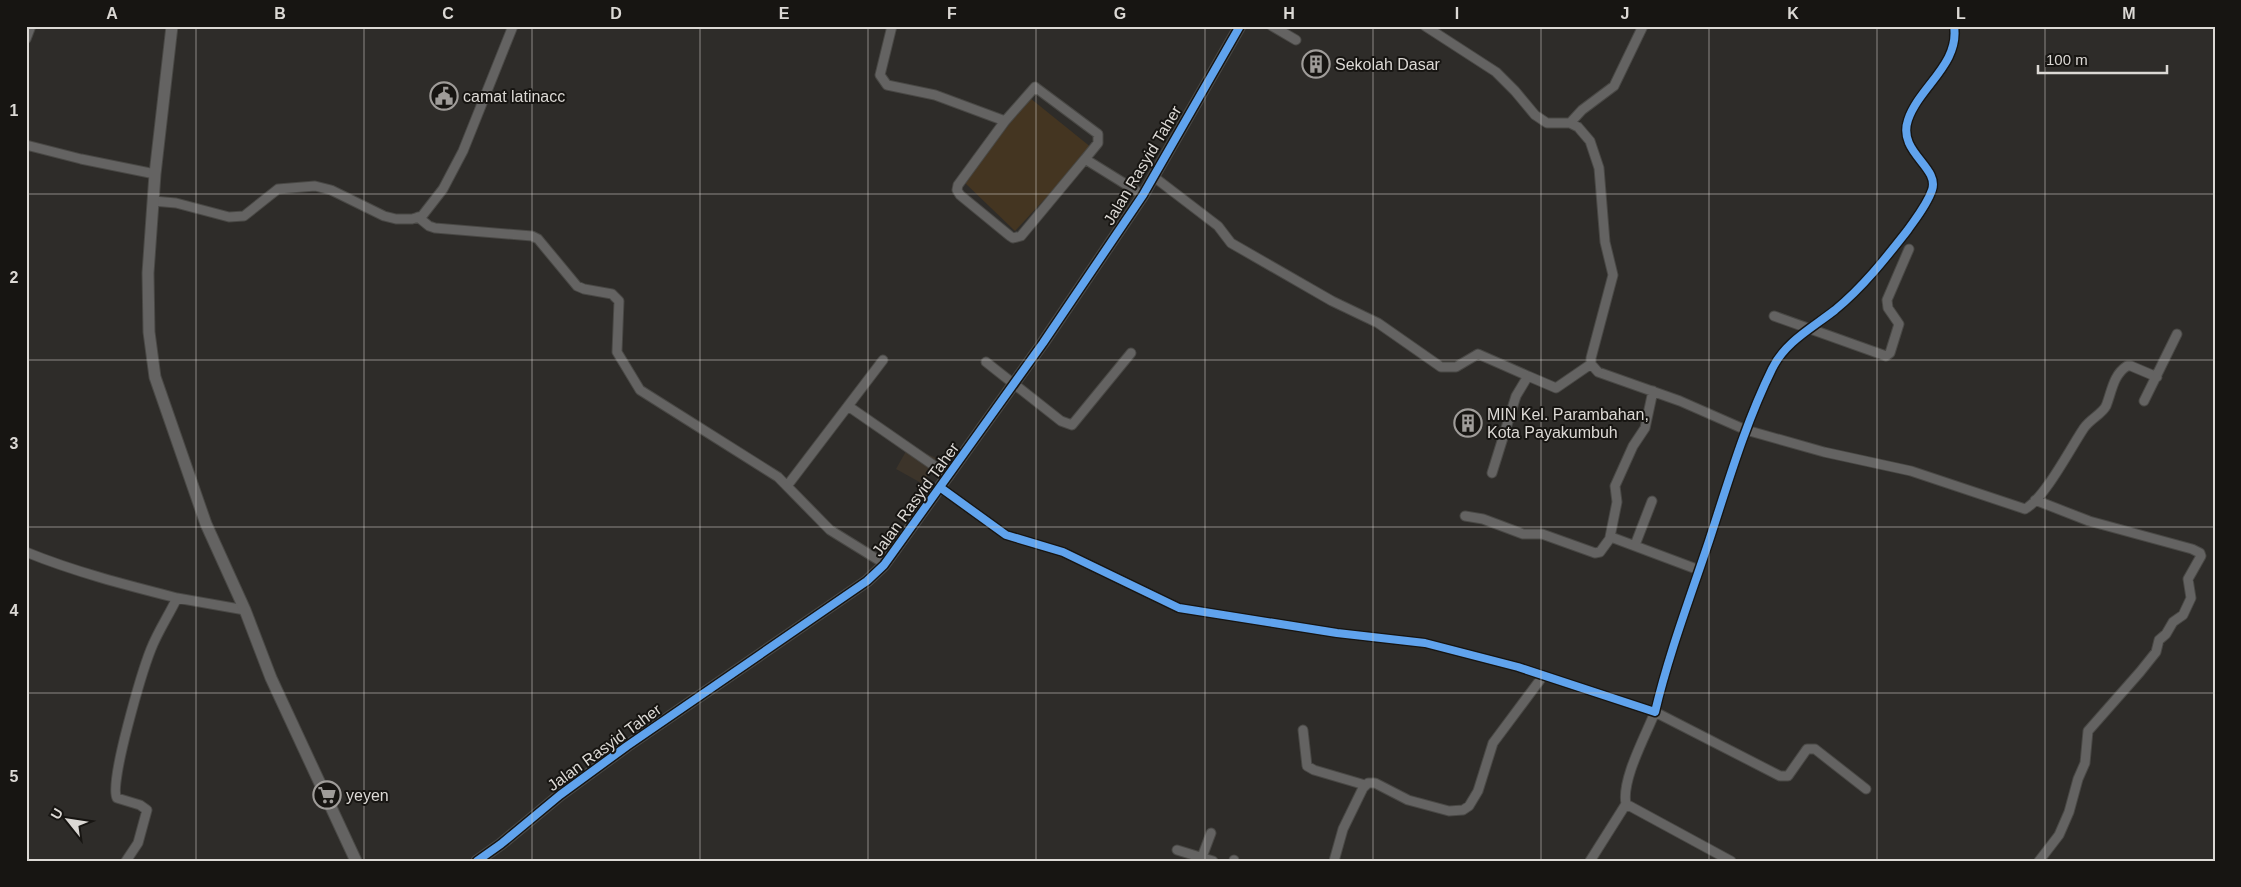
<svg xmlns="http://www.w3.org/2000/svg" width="2241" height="887" viewBox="0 0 2241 887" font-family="Arial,sans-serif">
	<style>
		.built { fill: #3c342a }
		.green { fill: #443521 }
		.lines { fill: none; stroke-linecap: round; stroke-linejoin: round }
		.minor-casing { stroke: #494845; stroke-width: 11 }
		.tertiary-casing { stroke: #494845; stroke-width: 13 }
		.minor { stroke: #646362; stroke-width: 9 }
		.tertiary { stroke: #646362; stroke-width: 11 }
		.cycleway-casing { stroke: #171512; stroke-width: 11 }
		.cycleway { stroke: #60a3ed; stroke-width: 8 }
		.grid { fill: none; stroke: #dcd9d5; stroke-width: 1; stroke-opacity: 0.55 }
		.labels { text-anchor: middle; stroke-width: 4; stroke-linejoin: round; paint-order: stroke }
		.poi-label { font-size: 16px; fill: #dcd9d5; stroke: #171512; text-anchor: start }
		.street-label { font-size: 16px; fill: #dcd9d5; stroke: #171512 }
		.neatline { fill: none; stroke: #dcd9d5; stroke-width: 2 }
		.grid-label { font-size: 16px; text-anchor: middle; font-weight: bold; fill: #dcd9d5 }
	</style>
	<rect width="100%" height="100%" fill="#2e2c29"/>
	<path class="built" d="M 909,446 L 936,458 L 923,484 L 896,469 Z"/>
	<path class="green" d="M 1030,98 L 1092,148 L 1015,231 L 964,182 Z"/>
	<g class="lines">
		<g class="minor-casing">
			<path id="minor" d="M 892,26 L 880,75 L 887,85 L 935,95 L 1005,121
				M 1272,26 L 1296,40
				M 1425,26 L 1496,72 L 1515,91 L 1535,115 L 1547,123 L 1570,123 L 1578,127 L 1590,141 L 1599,168 L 1605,242 L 1613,275 L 1591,358 L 1591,364 L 1598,372 L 1680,401 L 1746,430 L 1824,452 L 1911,471 L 2025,509 C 2045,498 2071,447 2084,428 C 2090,419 2102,414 2106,406 C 2112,391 2113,375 2127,366 L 2131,366 L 2157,377
				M 26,39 L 31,26
				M 1570,123 L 1582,110 L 1614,86 L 1643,26
				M 26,145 L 81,159 L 155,174
				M 1085,159 L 1021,236 L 1013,238 L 1010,236 L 960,195 L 957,190 L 958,185 L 1005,121 L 1035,87 L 1098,134 L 1098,143 L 1085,159 L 1143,195
				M 1154,177 L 1218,226 L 1231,243 L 1332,301 L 1378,323 L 1441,367 L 1456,367 L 1478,354 L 1528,376
				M 153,201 L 176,203 L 229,217 L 244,216 L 278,189 L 315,186 L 331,190 L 384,216 L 396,219 L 412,219 L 422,216 L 443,189 L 463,151 L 513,26
				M 418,217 L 429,226 L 435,228 L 532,236 L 538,239 L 577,286 L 584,289 L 612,294 L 619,301 L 617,352 L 640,390 L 778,477 L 830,530 L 885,564
				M 1774,316 L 1886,356 L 1890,353 L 1899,324 L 1888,308 L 1887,300 L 1909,249
				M 986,362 L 1061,421 L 1072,425 L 1131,353
				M 2144,401 L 2177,334
				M 848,406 L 949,476
				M 1492,473 L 1516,396 L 1528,376 L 1556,388 L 1591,364
				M 787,486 L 883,360
				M 941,488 L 1006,535 L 1063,552 L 1179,608 L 1337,633 L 1425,643 L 1518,667 L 1655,712 C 1669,653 1690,598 1709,541 C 1728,483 1745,424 1772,369 C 1785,342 1812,328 1835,310 C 1863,287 1885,259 1907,231 C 1916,218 1927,205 1932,190 C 1940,167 1897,152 1908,120 C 1919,87 1960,64 1954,26
				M 2035,500 L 2089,521 L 2192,549 L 2200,553 L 2201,556 L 2188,579 L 2191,598 L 2183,615 L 2173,622 L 2166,634 L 2159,640 L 2156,652 L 2140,672 L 2088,731 L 2085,763 L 2078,779 L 2069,812 L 2059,835 L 2039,861
				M 1465,516 L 1483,519 L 1523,534 L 1542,534 L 1595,553 L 1600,552 L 1611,537 L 1699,570
				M 1610,537 L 1617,502 L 1615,486 L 1633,446 L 1645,428 L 1653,391
				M 1635,545 L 1652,501
				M 26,552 C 75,572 126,585 177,598
				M 1303,730 L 1307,766 L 1314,770 L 1365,785
				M 1177,850 L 1213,861
				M 1202,857 L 1211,833
				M 126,861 L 138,843 L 147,810 L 140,805 L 117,798 C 108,785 143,669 151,649 C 158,631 169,615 177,598 L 245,610
				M 1234,861 L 1234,860
				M 1334,861 L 1343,829 L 1363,788 L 1368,783 L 1375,783 L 1408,800 L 1449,811 L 1463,810 L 1469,806 L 1478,791 L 1493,743 L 1543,676
				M 1590,861 L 1626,804
				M 1731,861 L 1626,804 C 1621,780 1646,735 1655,712 L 1780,776 L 1788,776 L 1807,749 L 1815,749 L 1866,789"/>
		</g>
		<g class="tertiary-casing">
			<path id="tertiary" d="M 172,26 L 155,174 L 148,273 L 149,332 L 155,377 L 206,524 L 245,610 L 271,678 L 356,861
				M 477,861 L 501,844 L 560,795 L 627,746 L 867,581 L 884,565 L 1043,343 L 1143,195 L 1240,26"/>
		</g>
		<use href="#minor" class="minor"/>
		<use href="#tertiary" class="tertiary"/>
		<g class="cycleway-casing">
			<path id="cycleway" d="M 941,488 L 1006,535 L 1063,552 L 1179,608 L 1337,633 L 1425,643 L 1518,667 L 1655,712 C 1669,653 1690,598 1709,541 C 1728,483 1745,424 1772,369 C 1785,342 1812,328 1835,310 C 1863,287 1885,259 1907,231 C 1916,218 1927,205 1932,190 C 1940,167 1897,152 1908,120 C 1919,87 1960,64 1954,26
				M 477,861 L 501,844 L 560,795 L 627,746 L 867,581 L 884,565 L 1043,343 L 1143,195 L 1240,26"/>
		</g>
		<use href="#cycleway" class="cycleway"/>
	</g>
	<path class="grid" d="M 196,26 L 196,861M 364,26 L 364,861M 532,26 L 532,861M 700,26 L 700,861M 868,26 L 868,861M 1036,26 L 1036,861M 1205,26 L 1205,861M 1373,26 L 1373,861M 1541,26 L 1541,861M 1709,26 L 1709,861M 1877,26 L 1877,861M 2045,26 L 2045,861M 26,194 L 2215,194M 26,360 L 2215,360M 26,527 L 2215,527M 26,693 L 2215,693"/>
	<defs>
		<g id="building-ring" transform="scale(1.4375)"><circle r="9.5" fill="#171512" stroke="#9f9c99" stroke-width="1.5"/><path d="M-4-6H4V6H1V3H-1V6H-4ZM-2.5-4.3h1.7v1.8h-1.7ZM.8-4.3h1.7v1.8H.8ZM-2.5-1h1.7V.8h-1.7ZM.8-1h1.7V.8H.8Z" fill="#9f9c99"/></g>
		<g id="civic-ring" transform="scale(1.4375)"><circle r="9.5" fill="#171512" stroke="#9f9c99" stroke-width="1.5"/><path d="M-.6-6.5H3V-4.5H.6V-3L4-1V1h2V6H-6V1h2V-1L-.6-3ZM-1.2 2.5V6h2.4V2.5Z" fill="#9f9c99"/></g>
		<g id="supermarket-ring" transform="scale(1.4375)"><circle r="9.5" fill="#171512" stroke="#9f9c99" stroke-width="1.5"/><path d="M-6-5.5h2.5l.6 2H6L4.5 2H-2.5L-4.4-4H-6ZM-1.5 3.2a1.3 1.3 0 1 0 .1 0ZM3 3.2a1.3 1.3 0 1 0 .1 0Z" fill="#9f9c99"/></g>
	</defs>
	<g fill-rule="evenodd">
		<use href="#building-ring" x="1316" y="64"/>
		<use href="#civic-ring" x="444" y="96"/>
		<use href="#building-ring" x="1468" y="423"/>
		<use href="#supermarket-ring" x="327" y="795"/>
	</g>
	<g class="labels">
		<g class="poi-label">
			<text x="1335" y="70">Sekolah Dasar</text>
			<text x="463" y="102">camat latinacc</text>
			<text x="1487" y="420">MIN Kel. Parambahan,<tspan x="1487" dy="18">Kota Payakumbuh</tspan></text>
			<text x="346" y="801">yeyen</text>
		</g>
		<g class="street-label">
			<text transform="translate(1142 165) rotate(-59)" y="6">Jalan Rasyid Taher</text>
			<text transform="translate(915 499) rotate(-54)" y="6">Jalan Rasyid Taher</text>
			<text transform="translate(604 747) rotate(-36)" y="6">Jalan Rasyid Taher</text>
		</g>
	</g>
	<rect width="2241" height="887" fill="none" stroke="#171512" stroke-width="55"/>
	<g transform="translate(68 820) rotate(300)" stroke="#171512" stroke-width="4" paint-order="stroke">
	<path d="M0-4L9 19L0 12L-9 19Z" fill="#dcd9d5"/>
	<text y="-8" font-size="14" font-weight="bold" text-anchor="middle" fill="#dcd9d5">U</text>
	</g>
	<path d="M2038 65v8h129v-8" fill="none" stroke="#dcd9d5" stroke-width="2.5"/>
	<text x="2046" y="65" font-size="15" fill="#dcd9d5" stroke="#171512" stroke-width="4" paint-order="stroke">100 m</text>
	<rect x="28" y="28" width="2186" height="832" class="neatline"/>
	<g class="grid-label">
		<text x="112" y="19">A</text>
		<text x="280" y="19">B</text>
		<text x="448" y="19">C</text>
		<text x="616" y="19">D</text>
		<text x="784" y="19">E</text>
		<text x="952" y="19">F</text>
		<text x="1120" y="19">G</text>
		<text x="1289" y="19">H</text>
		<text x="1457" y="19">I</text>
		<text x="1625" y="19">J</text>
		<text x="1793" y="19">K</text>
		<text x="1961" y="19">L</text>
		<text x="2129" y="19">M</text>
		<text x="14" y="116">1</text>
		<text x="14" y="283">2</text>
		<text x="14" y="449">3</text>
		<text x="14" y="616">4</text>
		<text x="14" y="782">5</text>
	</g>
</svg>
